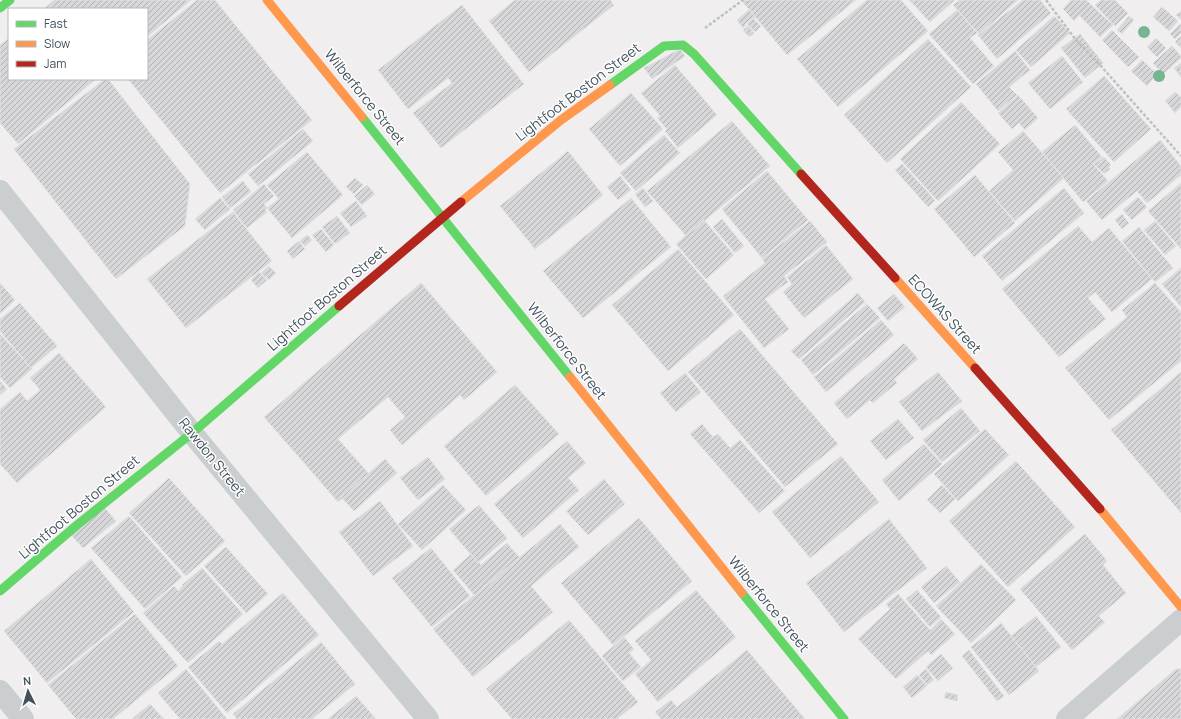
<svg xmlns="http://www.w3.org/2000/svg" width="1181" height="719" viewBox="0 0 1181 719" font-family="Manrope,sans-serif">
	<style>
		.building { fill: url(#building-hatch); stroke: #e1e0e2 }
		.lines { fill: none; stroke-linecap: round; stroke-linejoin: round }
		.path { stroke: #b6c4bf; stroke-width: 2.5; stroke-dasharray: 3 2; stroke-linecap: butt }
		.street { stroke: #caced0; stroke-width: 22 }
		.fast { stroke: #63d668; stroke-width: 9 }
		.slow { stroke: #ff974d; stroke-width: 9 }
		.jam { stroke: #b3261e; stroke-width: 9 }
		.tree { fill: #73b692 }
		.labels { text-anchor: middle; stroke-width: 3; stroke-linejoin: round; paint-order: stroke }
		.street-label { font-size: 14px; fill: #44525e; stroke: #fff }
	</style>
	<defs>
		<pattern id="building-hatch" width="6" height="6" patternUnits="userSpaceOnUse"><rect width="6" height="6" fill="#d7d6d9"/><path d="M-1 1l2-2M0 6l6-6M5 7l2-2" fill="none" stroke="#b0b0b3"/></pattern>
	</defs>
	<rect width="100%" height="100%" fill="#f0eeef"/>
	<path class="building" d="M 54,0 L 191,0 L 147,37 L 147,9 L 44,9 Z
		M 197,0 L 215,0 L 312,120 L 220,193 L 128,79 L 147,79 L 147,40 Z
		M 515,0 L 610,0 L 614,5 L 529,72 L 489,21 Z
		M 743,0 L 856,0 L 787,55 L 742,1 Z
		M 867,0 L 901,0 L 928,31 L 838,107 L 797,59 Z
		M 909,0 L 955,0 L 930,22 Z
		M 960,0 L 1018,0 L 979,34 L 953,5 Z
		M 1023,0 L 1040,0 L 1051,13 L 997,59 L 978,35 Z
		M 1071,0 L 1086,0 L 1113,25 L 1100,37 L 1079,15 L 1074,21 L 1063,9 Z
		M 1101,0 L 1115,0 L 1128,13 L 1115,26 L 1095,5 Z
		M 462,5 L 524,84 L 441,148 L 413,113 L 452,83 L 448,78 L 408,109 L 378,70 Z
		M 1162,7 L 1178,21 L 1169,31 L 1153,17 Z
		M 750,9 L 756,18 L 755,19 L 754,17 L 745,24 L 746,25 L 743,28 L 737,20 Z
		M 957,10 L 977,33 L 970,38 L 994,66 L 973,84 L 929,34 Z
		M 1181,11 L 1181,20 L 1176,15 Z
		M 1054,16 L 1070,33 L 1031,67 L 1016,50 Z
		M 1129,16 L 1134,20 L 1122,34 L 1117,30 Z
		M 753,18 L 761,26 L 755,32 L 747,24 Z
		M 1180,24 L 1181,25 L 1181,33 L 1175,39 L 1170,34 Z
		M 748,26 L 754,33 L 749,37 L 743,30 Z
		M 1112,30 L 1139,57 L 1128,67 L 1102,40 Z
		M 1080,34 L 1103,63 L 1085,78 L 1061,48 Z
		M 1181,36 L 1181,48 L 1175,42 Z
		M 9,38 L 9,79 L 96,79 L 18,144 L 0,123 L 0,45 Z
		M 1156,38 L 1166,48 L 1157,57 L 1147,47 Z
		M 928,39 L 971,87 L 887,163 L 844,115 Z
		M 1172,46 L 1181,56 L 1181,58 L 1163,74 L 1153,63 Z
		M 680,49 L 685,56 L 652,79 L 644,68 Z
		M 1015,51 L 1030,70 L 1009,87 L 1017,95 L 998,111 L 976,84 Z
		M 1062,56 L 1083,82 L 1050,109 L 1028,83 Z
		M 1142,60 L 1157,74 L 1147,86 L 1131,71 Z
		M 1181,63 L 1181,77 L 1174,68 Z
		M 675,65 L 717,115 L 678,148 L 665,131 L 667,129 L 657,118 L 660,116 L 641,93 Z
		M 1104,76 L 1151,129 L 1114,162 L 1066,109 Z
		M 105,79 L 108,79 L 190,184 L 185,226 L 116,279 L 14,149 Z
		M 1175,92 L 1181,97 L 1181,107 L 1175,113 L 1165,101 Z
		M 631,93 L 663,129 L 620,166 L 589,129 Z
		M 1018,95 L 1038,118 L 1025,130 L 1019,123 L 1012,129 L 998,113 Z
		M 961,102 L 1000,144 L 938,201 L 900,159 Z
		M 732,121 L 770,166 L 686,236 L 647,191 Z
		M 1075,125 L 1102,157 L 1093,164 L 1108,181 L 1083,202 L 1042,152 Z
		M 303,129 L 313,141 L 258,186 L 248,174 Z
		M 1023,131 L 1064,178 L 1015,221 L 989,191 L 1013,170 L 998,152 Z
		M 664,135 L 680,153 L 636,191 L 620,173 Z
		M 1160,140 L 1181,166 L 1181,175 L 1147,203 L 1137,191 L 1102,220 L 1086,201 Z
		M 568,151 L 603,195 L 535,249 L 500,206 Z
		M 307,152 L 343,195 L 292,238 L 267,208 L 279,199 L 267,185 Z
		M 1104,157 L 1111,165 L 1109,167 L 1110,169 L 1104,174 L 1094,164 Z
		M 902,164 L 935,200 L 928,207 L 895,170 Z
		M 767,171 L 808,220 L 762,258 L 722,209 Z
		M 975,175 L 1015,223 L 974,257 L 934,209 Z
		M 620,176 L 631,190 L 618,200 L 607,187 Z
		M 355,178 L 363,185 L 354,194 L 346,187 Z
		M 243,181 L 251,192 L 230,208 L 222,197 Z
		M 1181,183 L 1181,249 L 1148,211 Z
		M 264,184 L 274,196 L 264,204 L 267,208 L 265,209 L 267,212 L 247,228 L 233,210 Z
		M 367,185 L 375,194 L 362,205 L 354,196 Z
		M 643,188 L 653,201 L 645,207 L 635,194 Z
		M 1064,188 L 1084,213 L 1002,281 L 982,256 Z
		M 1138,197 L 1147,207 L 1132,220 L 1123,210 Z
		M 220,198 L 230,209 L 205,230 L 195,219 Z
		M 631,198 L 671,247 L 583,318 L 543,271 Z
		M 356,201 L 367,216 L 351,227 L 340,213 Z
		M 233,212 L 272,261 L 186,328 L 147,279 Z
		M 1122,214 L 1129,223 L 1122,229 L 1115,220 Z
		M 337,216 L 350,233 L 335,244 L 322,227 Z
		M 722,219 L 744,246 L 735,253 L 713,227 Z
		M 704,220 L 734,255 L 706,279 L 676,244 Z
		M 810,221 L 827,242 L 784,276 L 788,282 L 765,299 L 789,329 L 764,348 L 723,296 L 765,263 L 762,259 Z
		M 1155,221 L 1176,246 L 1165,255 L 1144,230 Z
		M 1078,226 L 1092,242 L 1109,228 L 1152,279 L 1112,312 L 1095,292 L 1088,298 L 1106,319 L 1059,357 L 1002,289 Z
		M 1139,227 L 1173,268 L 1155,282 L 1122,241 Z
		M 321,229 L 334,245 L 326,252 L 312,235 Z
		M 307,235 L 312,240 L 305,246 L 300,241 Z
		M 299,241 L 305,249 L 293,259 L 287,251 Z
		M 826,245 L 853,279 L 804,318 L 783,292 L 792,284 L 787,277 Z
		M 678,249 L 734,315 L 668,371 L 612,305 Z
		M 269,266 L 276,273 L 269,280 L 261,273 Z
		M 1181,268 L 1181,307 L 1162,284 Z
		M 259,272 L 267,280 L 258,288 L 251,280 Z
		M 0,283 L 15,300 L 0,314 Z
		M 421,283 L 497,372 L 464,400 L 460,395 L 402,445 L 390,430 L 405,417 L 388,397 L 338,439 L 370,475 L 338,502 L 264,417 Z
		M 1155,283 L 1181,312 L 1181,361 L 1109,420 L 1065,368 L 1127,317 L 1122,310 Z
		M 858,293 L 865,302 L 799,359 L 791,351 Z
		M 894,294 L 905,307 L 888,321 L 877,308 Z
		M 20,303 L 57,346 L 31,368 L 0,331 L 0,319 Z
		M 867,304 L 880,318 L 813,375 L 801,360 Z
		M 881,320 L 894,335 L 826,392 L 814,377 Z
		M 740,329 L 838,444 L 785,487 L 688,372 Z
		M 0,334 L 32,369 L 10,388 L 0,377 Z
		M 904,343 L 918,359 L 894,379 L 897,383 L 873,403 L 870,400 L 847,419 L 834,403 Z
		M 59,353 L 106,407 L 17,483 L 0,464 L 0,409 L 20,392 L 27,401 L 40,390 L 30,378 Z
		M 938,372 L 962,401 L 922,431 L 899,402 Z
		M 1181,372 L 1181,513 L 1111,430 Z
		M 685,373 L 701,392 L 676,412 L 660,393 Z
		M 0,381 L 7,389 L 0,395 Z
		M 515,385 L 559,434 L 486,496 L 444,446 Z
		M 961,408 L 980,431 L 942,462 L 923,440 Z
		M 898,419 L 914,438 L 886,460 L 870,441 Z
		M 702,424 L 713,437 L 718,434 L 730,448 L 740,440 L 785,491 L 759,513 L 690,434 Z
		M 985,429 L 1009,455 L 958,501 L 934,474 Z
		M 567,441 L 586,463 L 568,478 L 579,490 L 523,538 L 494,504 Z
		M 924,444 L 942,464 L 899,501 L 882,480 Z
		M 841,456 L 879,502 L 810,558 L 772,512 Z
		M 428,457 L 445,479 L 418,500 L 400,478 Z
		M 385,459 L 397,473 L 354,511 L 341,497 Z
		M 1016,461 L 1075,527 L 1008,587 L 949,521 Z
		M 169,478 L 225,541 L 186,576 L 129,513 Z
		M 604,479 L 625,504 L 588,535 L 566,511 Z
		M 443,485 L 466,510 L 422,550 L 398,524 Z
		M 942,485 L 955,499 L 940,513 L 927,500 Z
		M 380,501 L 413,546 L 373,576 L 339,532 Z
		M 479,505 L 507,538 L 478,563 L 449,529 Z
		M 103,506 L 116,521 L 83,548 L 70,534 Z
		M 129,516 L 182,577 L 145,609 L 91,548 Z
		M 639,518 L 692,581 L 613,645 L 561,583 Z
		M 889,519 L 927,568 L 844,632 L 806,583 Z
		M 560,524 L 579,547 L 531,586 L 553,612 L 473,677 L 433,629 Z
		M 1085,534 L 1107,561 L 1103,565 L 1126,593 L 1099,616 L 1105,622 L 1072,650 L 1020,589 Z
		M 507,543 L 520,558 L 475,596 L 453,570 L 471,554 L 481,565 Z
		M 226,547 L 268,594 L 246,613 L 204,566 Z
		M 431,548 L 470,596 L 432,627 L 392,578 Z
		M 91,559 L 134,612 L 47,683 L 4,631 Z
		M 981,564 L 1016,600 L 971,643 L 936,606 Z
		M 946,566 L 960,582 L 934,603 L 921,587 Z
		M 202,568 L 243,614 L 188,663 L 143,613 L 174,586 L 178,591 L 183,586 L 182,585 Z
		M 696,590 L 736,637 L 658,702 L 635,674 L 651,660 L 635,641 Z
		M 917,590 L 941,617 L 930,627 L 906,599 Z
		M 283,593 L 319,635 L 227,713 L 188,667 L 219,641 L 222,644 Z
		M 898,594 L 930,630 L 941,619 L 955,634 L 931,655 L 928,651 L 896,679 L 858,639 L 890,609 L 886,604 Z
		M 135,614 L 178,666 L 113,719 L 76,719 L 48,685 Z
		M 1036,616 L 1061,647 L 1036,667 L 1011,636 Z
		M 569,620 L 638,702 L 617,719 L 512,719 L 486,689 Z
		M 1001,623 L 1039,671 L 1009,695 L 971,647 Z
		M 624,637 L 634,649 L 629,653 L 641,667 L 623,681 L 602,656 Z
		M 321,642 L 355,684 L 312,719 L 237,719 L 233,714 Z
		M 747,650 L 805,719 L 661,719 L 655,712 L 671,700 L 677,707 Z
		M 969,650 L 1004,696 L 997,701 L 962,656 Z
		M 941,654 L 953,668 L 938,681 L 926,667 Z
		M 186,669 L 227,719 L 180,719 L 158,693 Z
		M 926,669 L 934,680 L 927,685 L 919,675 Z
		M 1176,669 L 1181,669 L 1181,719 L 1117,719 Z
		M 917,675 L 927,686 L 912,698 L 903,687 Z
		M 946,692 L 958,695 L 957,701 L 944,698 Z
		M 356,696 L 376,719 L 328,719 Z
		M 150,704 L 164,719 L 132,719 Z"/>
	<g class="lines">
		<path class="path" d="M 1046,0 L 1076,40 L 1100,65 L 1181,156
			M 705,28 L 743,0"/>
		<path class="street" d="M 0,191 L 192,433 L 428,719
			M 0,691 L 23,719
			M 1067,719 L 1181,620"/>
		<path class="fast" d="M 0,8 L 10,0
			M 610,85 L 664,46 L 683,45 L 694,54 L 801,174
			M 362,117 L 570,377
			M 0,591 L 77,525 L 192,433 L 339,306
			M 742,593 L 844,719"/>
		<path class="slow" d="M 267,0 L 362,117
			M 461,202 L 561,120 L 610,85
			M 895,278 L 975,368
			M 570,377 L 742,593
			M 1100,509 L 1181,607"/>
		<path class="jam" d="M 801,174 L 895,278
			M 339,306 L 461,202
			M 975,368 L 1100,509"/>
	</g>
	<g class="tree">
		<circle cx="1144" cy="32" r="6"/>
		<circle cx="1159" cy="76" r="6"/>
	</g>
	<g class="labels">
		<g class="street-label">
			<text transform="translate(578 92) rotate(-37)" y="5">Lightfoot Boston Street</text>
			<text transform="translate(365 97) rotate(51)" y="5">Wilberforce Street</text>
			<text transform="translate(327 298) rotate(-41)" y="5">Lightfoot Boston Street</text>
			<text transform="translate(945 314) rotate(48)" y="5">ECOWAS Street</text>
			<text transform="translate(567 351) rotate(52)" y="5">Wilberforce Street</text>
			<text transform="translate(212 457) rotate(51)" y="5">Rawdon Street</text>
			<text transform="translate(79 507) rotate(-40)" y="5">Lightfoot Boston Street</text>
			<text transform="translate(769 604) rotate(51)" y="5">Wilberforce Street</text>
		</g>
	</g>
	<rect x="8" y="8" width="140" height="72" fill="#ffffff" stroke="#b4babf"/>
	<rect x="16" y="21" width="20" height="6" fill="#63d668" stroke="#b4babf"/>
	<text x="44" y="28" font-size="12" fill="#44525e">Fast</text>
	<rect x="16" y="41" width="20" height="6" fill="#ff974d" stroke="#b4babf"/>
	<text x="44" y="48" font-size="12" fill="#44525e">Slow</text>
	<rect x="16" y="61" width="20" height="6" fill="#b3261e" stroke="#b4babf"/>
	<text x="44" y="68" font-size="12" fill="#44525e">Jam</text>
	<g transform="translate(28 691) rotate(355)" stroke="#ffffff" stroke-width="3" paint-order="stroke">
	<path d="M0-3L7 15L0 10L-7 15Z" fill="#44525e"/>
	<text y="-6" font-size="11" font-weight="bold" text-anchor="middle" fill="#44525e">N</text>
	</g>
</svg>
